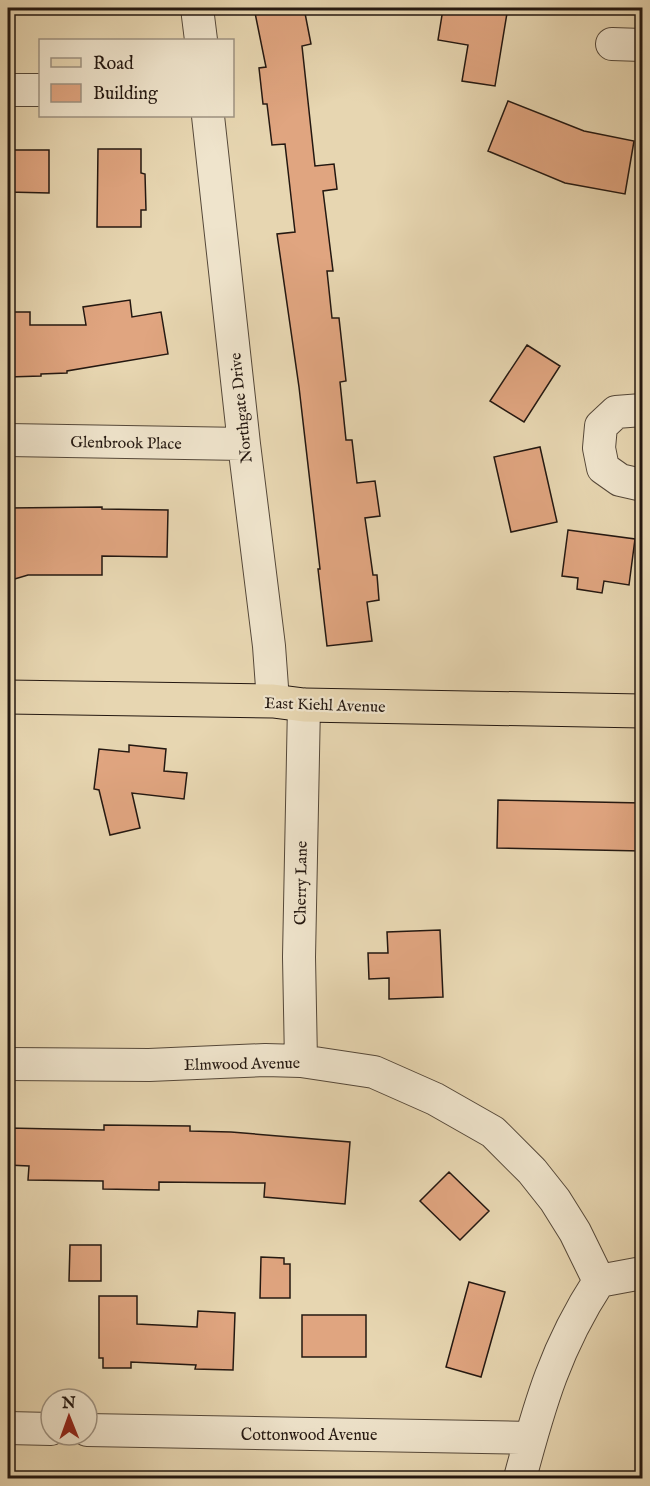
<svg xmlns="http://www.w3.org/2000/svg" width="650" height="1486" viewBox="0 0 650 1486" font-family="'IM FELL English',serif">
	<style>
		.building { fill: #e0a580; stroke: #241811; stroke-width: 1.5 }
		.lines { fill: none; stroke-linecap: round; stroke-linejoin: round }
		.minor-casing { stroke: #554839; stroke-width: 34 }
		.major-casing { stroke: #241811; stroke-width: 35 }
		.minor { stroke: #efe4cc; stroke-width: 32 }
		.major { stroke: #e7d6b1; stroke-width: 33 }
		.labels { text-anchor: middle; stroke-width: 4.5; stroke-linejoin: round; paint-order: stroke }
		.street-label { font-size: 16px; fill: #241811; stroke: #efe4cc }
	</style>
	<rect width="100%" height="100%" fill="#e7d6b1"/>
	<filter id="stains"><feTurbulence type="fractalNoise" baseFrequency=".00333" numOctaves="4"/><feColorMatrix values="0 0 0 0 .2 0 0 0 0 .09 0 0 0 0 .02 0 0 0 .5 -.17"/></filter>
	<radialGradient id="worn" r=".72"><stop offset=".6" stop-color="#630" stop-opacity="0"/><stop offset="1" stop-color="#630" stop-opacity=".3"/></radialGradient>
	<path class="building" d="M 254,8 L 304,8 L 311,44 L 302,46 L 315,166 L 334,164 L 337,189 L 323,191 L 333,271 L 327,271 L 332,318 L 339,318 L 346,381 L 340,382 L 346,440 L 352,440 L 357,483 L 375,481 L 380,516 L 365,518 L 373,575 L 377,575 L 379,600 L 367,602 L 372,641 L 327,646 L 318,569 L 320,569 L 299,387 L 277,234 L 295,232 L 285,144 L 272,145 L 267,104 L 263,104 L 259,68 L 266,67 Z
		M 476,8 L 507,13 L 495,86 L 462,81 L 468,45 L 438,40 L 443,9 L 476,14 Z
		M 508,101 L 584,131 L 634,141 L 625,194 L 565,183 L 488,151 Z
		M 98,149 L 141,149 L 141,173 L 145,174 L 146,210 L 141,210 L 141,227 L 97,227 Z
		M 8,150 L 49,150 L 49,193 L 8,192 Z
		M 130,300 L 132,317 L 161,312 L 168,354 L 67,371 L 67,373 L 41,374 L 41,376 L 8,377 L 8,312 L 30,312 L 30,325 L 86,325 L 83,307 Z
		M 527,345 L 560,366 L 524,422 L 490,401 Z
		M 540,447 L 557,522 L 511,532 L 494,457 Z
		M 102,507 L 102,509 L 168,510 L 167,557 L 102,556 L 102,575 L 28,575 L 8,581 L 8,508 Z
		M 568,530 L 635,539 L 629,585 L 604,581 L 602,593 L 577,589 L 578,578 L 562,576 Z
		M 129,745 L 166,749 L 164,771 L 187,773 L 184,799 L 132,793 L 140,828 L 110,835 L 99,790 L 94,789 L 99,749 L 129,752 Z
		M 498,800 L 642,803 L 642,851 L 497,848 Z
		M 440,930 L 443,997 L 389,999 L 389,978 L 369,979 L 368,953 L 388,953 L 387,932 Z
		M 104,1125 L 190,1126 L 190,1131 L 231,1132 L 350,1142 L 345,1204 L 264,1197 L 265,1183 L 159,1182 L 159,1190 L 103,1189 L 103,1181 L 28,1180 L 29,1166 L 8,1165 L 8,1128 L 104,1130 Z
		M 449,1172 L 489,1211 L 460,1240 L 420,1201 Z
		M 70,1245 L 101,1245 L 101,1281 L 69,1281 Z
		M 261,1257 L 284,1258 L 284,1264 L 290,1264 L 290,1298 L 260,1298 Z
		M 469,1282 L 505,1292 L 481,1377 L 446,1367 Z
		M 99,1296 L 137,1296 L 137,1324 L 197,1327 L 198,1311 L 235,1313 L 233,1370 L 195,1369 L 196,1365 L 131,1362 L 131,1368 L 103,1368 L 103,1358 L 99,1358 Z
		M 302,1315 L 366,1315 L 366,1357 L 302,1357 Z"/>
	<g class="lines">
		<g class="minor-casing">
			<path id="minor" d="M 197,8 L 201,40
				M 612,44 L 642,45
				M 8,90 L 40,90
				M 208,116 L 244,444 L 269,646 L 273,701
				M 642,410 L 616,412 L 601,426 L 599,448 L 603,468 L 620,480 L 642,485
				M 8,440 L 244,444
				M 301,1061 L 299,957 L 304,705
				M 8,1064 L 149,1065 L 265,1060 L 301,1061 L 374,1072 L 435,1099 L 493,1132 L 532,1171 L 555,1200 L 575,1232 L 599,1281
				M 8,1428 L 51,1429
				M 87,1430 L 531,1438
				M 520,1478 C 540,1403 556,1347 599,1281 L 642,1273"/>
		</g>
		<g class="major-casing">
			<path id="major" d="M 8,697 L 273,701 L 304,705 L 642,711"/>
		</g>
		<use href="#minor" class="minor"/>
		<use href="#major" class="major"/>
	</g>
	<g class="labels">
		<g class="street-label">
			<text transform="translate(240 408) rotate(-96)" y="6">Northgate Drive</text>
			<text transform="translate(126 442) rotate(1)" y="6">Glenbrook Place</text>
			<text transform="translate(325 704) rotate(2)" y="6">East Kiehl Avenue</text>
			<text transform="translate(300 883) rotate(-89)" y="6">Cherry Lane</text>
			<text transform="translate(242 1063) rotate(-1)" y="6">Elmwood Avenue</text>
			<text x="309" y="1440">Cottonwood Avenue</text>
		</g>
	</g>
	<rect width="650" height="1486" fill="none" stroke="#e7d6b1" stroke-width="30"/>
	<rect x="9" y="9" width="632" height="1468" fill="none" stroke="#241811" stroke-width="3"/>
	<rect x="15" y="15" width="620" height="1456" fill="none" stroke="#241811" stroke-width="1.5"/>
	<rect x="39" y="39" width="195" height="78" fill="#efe4cc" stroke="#9e9281" stroke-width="1.5"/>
	<rect x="51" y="58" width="30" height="9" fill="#e7d6b1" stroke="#9e9281" stroke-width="1.5"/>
	<text x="93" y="69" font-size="18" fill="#241811">Road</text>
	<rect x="51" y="84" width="30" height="18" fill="#e0a580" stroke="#9e9281" stroke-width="1.5"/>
	<text x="93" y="99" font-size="18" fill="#241811">Building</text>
	<g transform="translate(69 1417) rotate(359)"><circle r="28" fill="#efe4cc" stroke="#9e9281" stroke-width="1.5"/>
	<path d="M0-4.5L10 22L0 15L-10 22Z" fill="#8f2418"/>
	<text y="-9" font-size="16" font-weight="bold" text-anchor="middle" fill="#241811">N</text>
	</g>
	<rect width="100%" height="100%" filter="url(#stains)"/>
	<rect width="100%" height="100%" fill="url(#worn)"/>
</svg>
